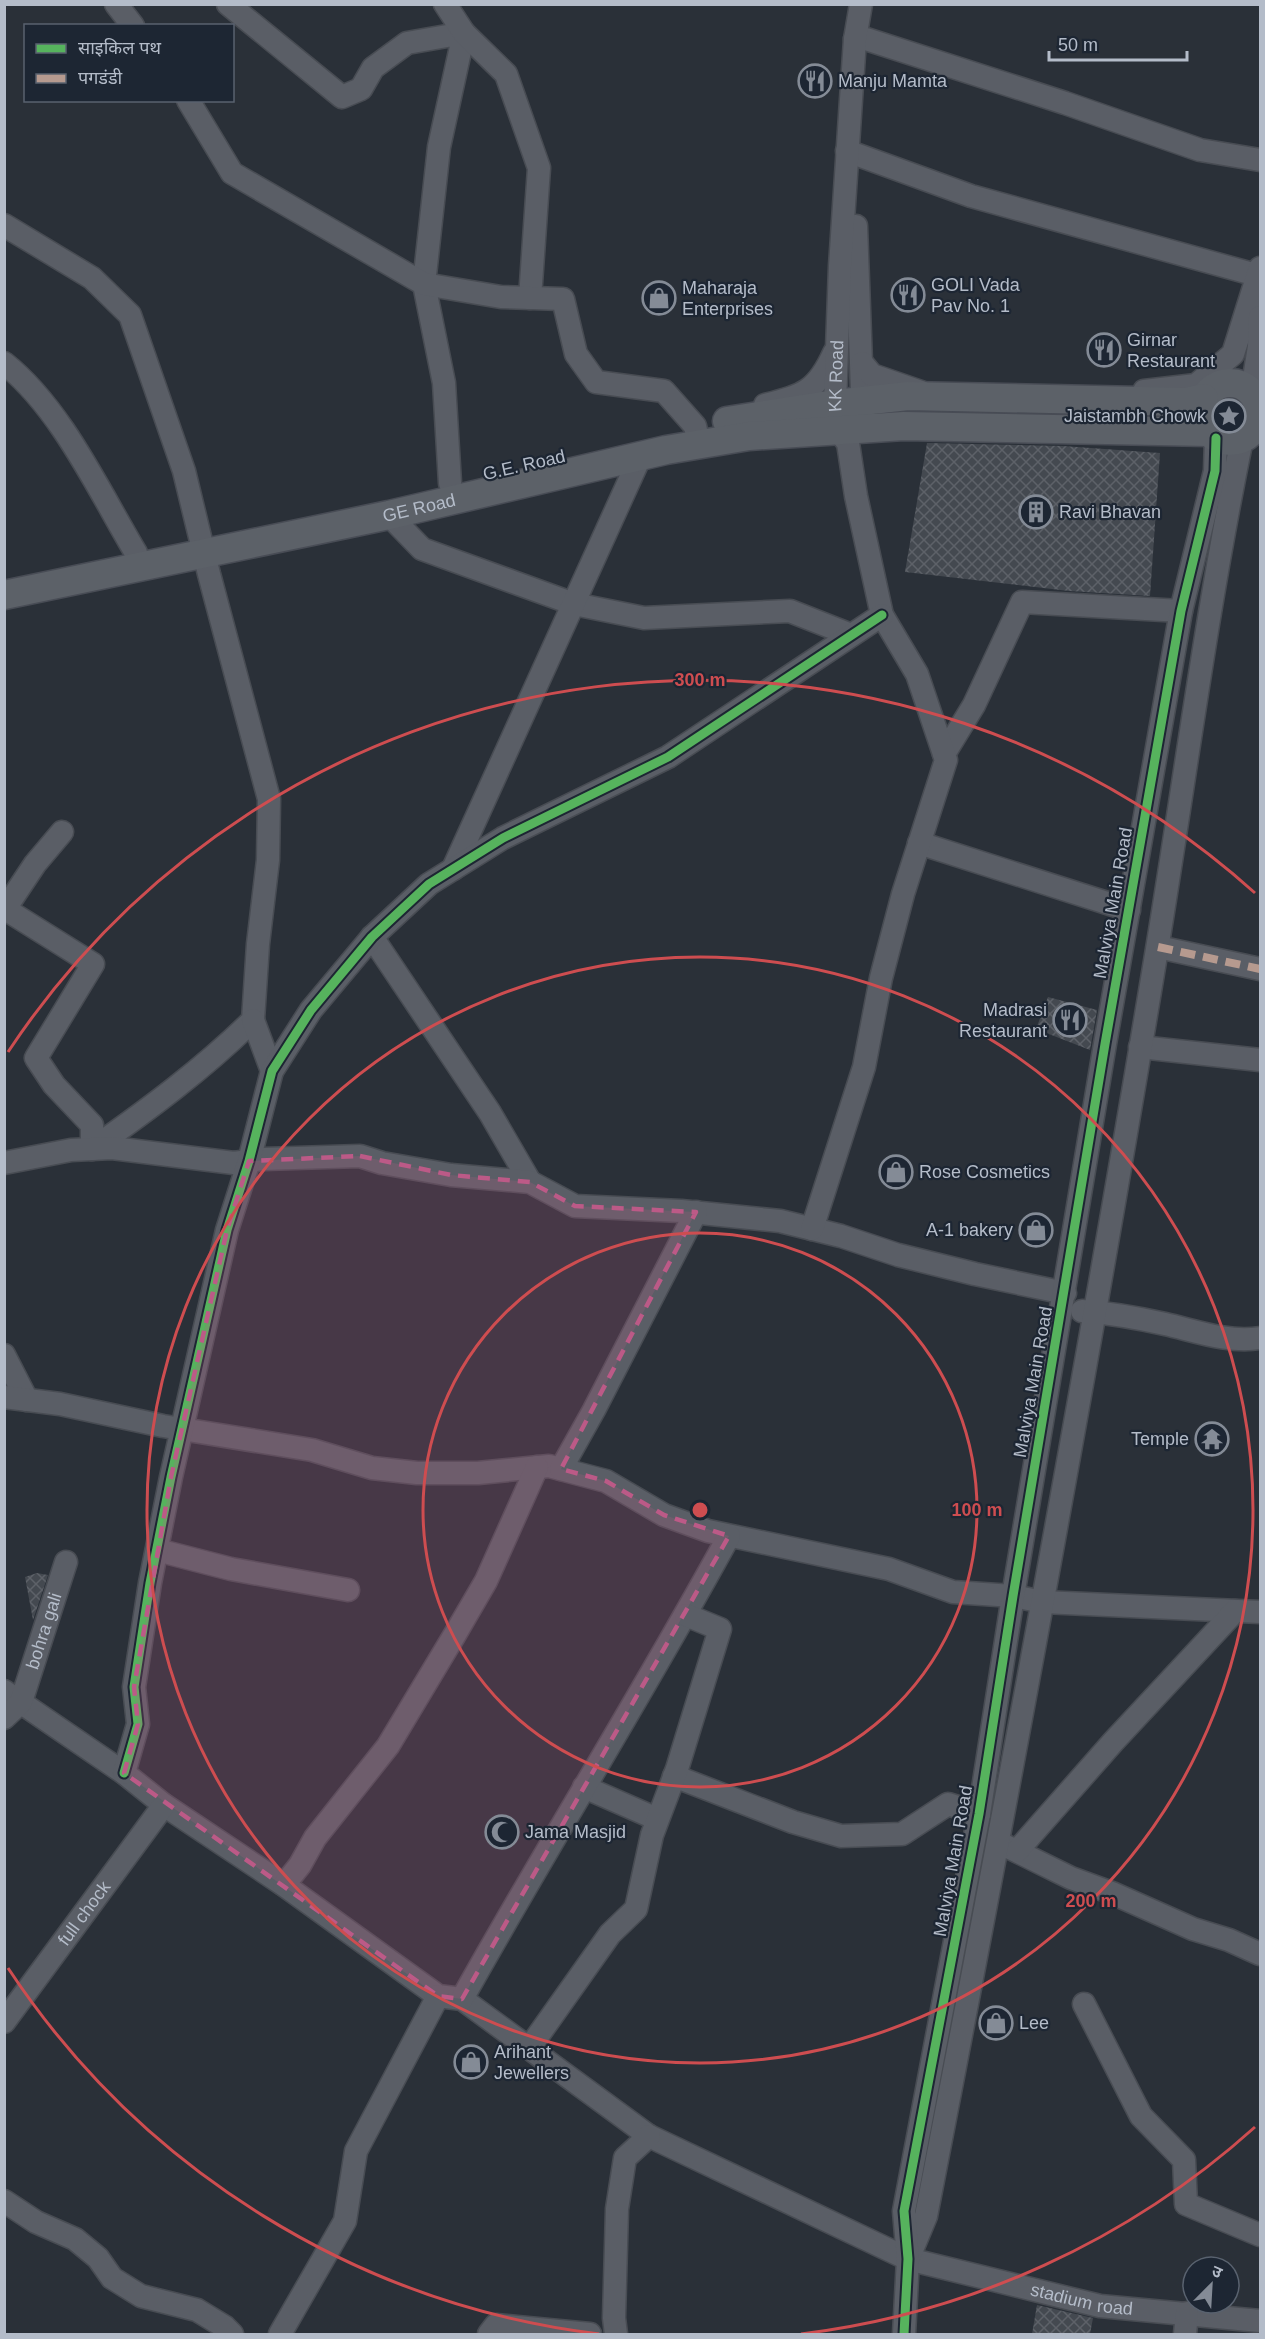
<svg xmlns="http://www.w3.org/2000/svg" width="1265" height="2339" viewBox="0 0 1265 2339" font-family="Arial,'Noto Sans Devanagari',sans-serif">
	<style>
		.building { fill: url(#building-cross-hatch) }
		.lines { fill: none; stroke-linecap: round; stroke-linejoin: round }
		.minor-casing { stroke: #484c53; stroke-width: 25 }
		.major-casing { stroke: #484c55; stroke-width: 31 }
		.minor { stroke: #5a5e66; stroke-width: 22 }
		.major { stroke: #5c6168; stroke-width: 28 }
		.quiet { stroke: #b69a8f; stroke-width: 8; stroke-dasharray: 15 8; stroke-linecap: butt }
		.cycleway-casing { stroke: #1d2633; stroke-width: 13 }
		.cycleway { stroke: #56b35d; stroke-width: 9 }
		.marked { fill: #bc5a87; fill-opacity: 0.2; stroke: #bc5a87; stroke-width: 4.5; stroke-dasharray: 12 8; stroke-linejoin: round }
		.ring { fill: none; stroke: #ce4d50; stroke-width: 3 }
		.labels { text-anchor: middle; stroke-width: 4.5; stroke-linejoin: round; paint-order: stroke }
		.poi-label { font-size: 18px; fill: #b4bcc9; stroke: #1d2633; text-anchor: start }
		.street-label { font-size: 18px; fill: #b4bcc9; stroke: #1d2633 }
		.centre { fill: #ce4d50; stroke: #1d2633; stroke-width: 3 }
		.ring-label { font-size: 18px; text-anchor: middle; font-weight: bold; fill: #ce4d50; stroke: #1d2633; stroke-width: 4.5; stroke-linejoin: round; paint-order: stroke }
	</style>
	<defs>
		<pattern id="building-cross-hatch" width="8" height="8" patternUnits="userSpaceOnUse" patternTransform="scale(1.5)"><rect width="8" height="8" fill="#444950"/><path d="M0 0l8 8M0 8l8-8" fill="none" stroke="#5d6168"/></pattern>
	</defs>
	<rect width="100%" height="100%" fill="#2a3038"/>
	<path class="building" d="M 927,443 L 1063,446 L 1160,453 L 1150,596 L 1069,591 L 905,572 Z
		M 1048,997 L 1097,1010 L 1090,1050 L 1036,1029 Z
		M 37,1573 L 48,1575 L 33,1620 L 25,1577 Z
		M 1037,2305 L 1093,2318 L 1090,2334 L 1032,2334 Z"/>
	<g class="lines">
		<g class="minor-casing">
			<g id="minor">
				<path d="M 116,4 L 133,26"/>
				<path d="M 228,4 L 342,97 L 361,89 L 373,68 L 407,43 L 464,33 L 439,147 L 424,284 L 444,383 L 450,483"/>
				<path d="M 445,4 L 464,33 L 506,74 L 539,168 L 530,298"/>
				<path d="M 855,39 L 866,39 L 1065,103 L 1200,150 L 1260,160"/>
				<path d="M 188,100 L 232,173 L 424,284 L 501,297 L 563,299 L 576,354 L 596,382 L 664,391 L 695,426 L 699,444"/>
				<path d="M 847,151 L 971,196 L 1260,276"/>
				<path d="M 4,225 L 92,278 L 130,315 L 184,471 L 209,574 L 269,799 L 268,860 L 258,944 L 253,1020 C 203,1069 149,1109 92,1149"/>
				<path d="M 856,226 L 863,418"/>
				<path d="M 4,363 C 61,408 99,491 136,553"/>
				<path d="M 862,363 L 872,375 L 921,392"/>
				<path d="M 1144,391 L 1196,385 L 1233,354 L 1260,268"/>
				<path d="M 1252,392 L 1259,346 L 1260,317"/>
				<path d="M 765,405 C 804,395 817,391 834,353"/>
				<path d="M 389,515 L 422,549 L 574,604 L 644,618 L 790,611 L 851,635"/>
				<path d="M 944,754 L 974,705 L 1022,602 L 1181,611"/>
				<path d="M 62,832 L 35,864 L 5,909 L 93,964 L 36,1058 L 54,1085 L 92,1125 L 92,1149"/>
				<path d="M 919,843 L 1129,910"/>
				<path d="M 453,869 L 641,455"/>
				<path d="M 372,937 L 490,1113 L 530,1182"/>
				<path d="M 1158,947 L 1260,969"/>
				<path d="M 253,1020 L 272,1071"/>
				<path d="M 1140,1047 L 1260,1060"/>
				<path d="M 4,1163 L 71,1150 L 112,1148 L 234,1163 L 263,1159 L 360,1156 L 382,1163 L 451,1175 L 530,1182 L 575,1206 L 681,1211 L 780,1221 L 841,1236 L 898,1255 L 975,1274 L 1065,1293"/>
				<path id="s1" d="M 812,1229 L 864,1067 L 881,978 L 903,894 L 946,760 L 917,674 L 882,615 L 856,496 L 848,443 L 837,429 L 835,404 L 840,266 L 855,39 L 861,4"/>
				<path d="M 1082,1311 C 1109,1313 1138,1318 1165,1324 C 1196,1331 1228,1343 1260,1338"/>
				<path d="M 4,1355 L 27,1400"/>
				<path d="M 4,1397 L 60,1404 L 163,1426 L 312,1450 L 372,1468 L 417,1473 L 478,1473 L 549,1466 L 606,1481 L 664,1515 L 708,1531 L 889,1569 L 953,1592 L 1013,1596 L 1043,1602 L 1260,1612"/>
				<path d="M 561,1469 L 594,1410 L 696,1212"/>
				<path d="M 157,1550 L 231,1569 L 348,1590"/>
				<path id="s2" d="M 4,1691 L 124,1773 L 164,1805 L 284,1885 L 438,1996 L 462,1999 L 649,2136 L 908,2259 L 1100,2306 L 1260,2321"/>
				<path id="s3" d="M 4,1718 L 21,1702 L 66,1562"/>
				<path d="M 124,1773 L 138,1724 L 134,1687 L 150,1583 L 171,1477 L 227,1230 L 249,1161 L 272,1071 L 311,1010 L 372,937 L 429,884 L 503,838 L 668,757 L 882,615"/>
				<path d="M 674,1776 L 793,1822 L 841,1836 L 902,1834 L 948,1804 L 979,1814"/>
				<path d="M 584,1787 L 657,1819"/>
				<path d="M 1004,1845 L 1071,1878 L 1112,1893 L 1193,1929 L 1229,1940 L 1260,1954"/>
				<path d="M 1017,1851 L 1113,1742 L 1235,1611"/>
				<path d="M 284,1885 L 300,1865 L 315,1838 L 388,1746 L 454,1636 L 486,1581 L 537,1467"/>
				<path d="M 462,1999 C 549,1843 644,1692 729,1536"/>
				<path d="M 1084,2004 L 1141,2116 L 1184,2160 L 1186,2204 L 1260,2235"/>
				<path id="s4" d="M 4,2022 L 164,1805"/>
				<path d="M 530,2047 L 610,1934 L 636,1909 L 652,1835 L 677,1769 L 720,1629 L 686,1615"/>
				<path d="M 4,2201 L 36,2222 L 75,2239 L 98,2258 L 112,2278 L 141,2296 L 197,2310 L 225,2327 L 232,2334"/>
				<path d="M 909,2257 L 926,2216 C 1008,1795 1087,1373 1157,949 C 1185,779 1207,608 1242,439"/>
				<path d="M 280,2334 L 345,2221 L 356,2151 L 438,1996"/>
				<path d="M 489,2334 L 496,2325 L 590,2334"/>
				<path d="M 616,2334 L 614,2318 L 617,2209 L 625,2158 L 649,2136"/>
				<path d="M 904,2334 L 908,2259 L 904,2211 L 979,1814 L 1013,1596 L 1105,1044 L 1181,611 L 1215,471 L 1216,438"/>
				<path d="M 1185,2334 L 1187,2313"/>
			</g>
		</g>
		<g class="major-casing">
			<g id="major">
				<circle cx="1230" cy="412" r="29"/>
				<path d="M 727,421 L 835,404 L 908,396 L 1186,402 L 1204,398"/>
				<path id="s5" d="M 4,595 L 389,515 L 666,450 L 749,436 L 904,426 L 1209,432"/>
			</g>
		</g>
		<use href="#minor" class="minor"/>
		<use href="#major" class="major"/>
		<path class="quiet" d="M 1158,947 L 1260,969"/>
		<g class="cycleway-casing">
			<path id="cycleway" d="M 124,1773 L 138,1724 L 134,1687 L 150,1583 L 171,1477 L 227,1230 L 249,1161 L 272,1071 L 311,1010 L 372,937 L 429,884 L 503,838 L 668,757 L 882,615
				M 904,2334 L 908,2259 L 904,2211 L 979,1814 L 1013,1596 L 1105,1044 L 1181,611 L 1215,471 L 1216,438"/>
		</g>
		<use href="#cycleway" class="cycleway"/>
	</g>
	<path class="marked" d="M 360,1156 L 451,1175 L 530,1182 L 575,1206 L 696,1212 L 561,1469 L 606,1481 L 664,1515 L 729,1536 L 462,1999 L 438,1996 L 124,1773 L 138,1724 L 134,1687 L 171,1477 L 227,1230 L 249,1161 Z"/>
	<g class="ring">
		<circle cx="700" cy="1510" r="277"/>
		<circle cx="700" cy="1510" r="553"/>
		<path d="M1255 2127A830 830 0 0 1 801 2334M599 2334A830 830 0 0 1 8 1968M8 1052A830 830 0 0 1 1255 893"/>
	</g>
	<defs>
		<g id="restaurant-ring" transform="scale(1.725)"><circle r="9.5" fill="#1d2633" stroke="#848b96" stroke-width="1.5"/><path d="M-5-6h1v4h1v-4h1v4h1v-4h1v5L-1.5 .5V6h-2V.5L-5-1ZM5-6V6H3V1.5H1.5Q1.5-4 5-6Z" fill="#848b96"/></g>
		<g id="shop-ring" transform="scale(1.725)"><circle r="9.5" fill="#1d2633" stroke="#848b96" stroke-width="1.5"/><path d="M-5-2.5h2.3a2.7 3.5 0 0 1 5.4 0H5L5.5 6h-11ZM-1.5-2.5h3a1.5 2.3 0 0 0-3 0Z" fill="#848b96"/></g>
		<g id="sight-ring" transform="scale(1.725)"><circle r="9.5" fill="#1d2633" stroke="#848b96" stroke-width="1.5"/><path d="M0-6L1.8-2.2L6-1.7L2.9 1.2L3.7 5.4L0 3.3L-3.7 5.4L-2.9 1.2L-6-1.7L-1.8-2.2Z" fill="#848b96"/></g>
		<g id="building-ring" transform="scale(1.725)"><circle r="9.5" fill="#1d2633" stroke="#848b96" stroke-width="1.5"/><path d="M-4-6H4V6H1V3H-1V6H-4ZM-2.5-4.3h1.7v1.8h-1.7ZM.8-4.3h1.7v1.8H.8ZM-2.5-1h1.7V.8h-1.7ZM.8-1h1.7V.8H.8Z" fill="#848b96"/></g>
		<g id="temple-ring" transform="scale(1.725)"><circle r="9.5" fill="#1d2633" stroke="#848b96" stroke-width="1.5"/><path d="M0-6L5-2H3V0L6.5 2.5H4V6H1.5V3h-3V6H-4V2.5H-6.5L-3 0V-2H-5Z" fill="#848b96"/></g>
		<g id="mosque-ring" transform="scale(1.725)"><circle r="9.5" fill="#1d2633" stroke="#848b96" stroke-width="1.5"/><path d="M3.5-4.9A6 6 0 1 0 3.5 4.9A5 5 0 1 1 3.5-4.9Z" fill="#848b96"/></g>
	</defs>
	<g fill-rule="evenodd">
		<use href="#restaurant-ring" x="815" y="81"/>
		<use href="#restaurant-ring" x="908" y="295"/>
		<use href="#shop-ring" x="659" y="298"/>
		<use href="#restaurant-ring" x="1104" y="350"/>
		<use href="#sight-ring" x="1229" y="416"/>
		<use href="#building-ring" x="1036" y="512"/>
		<use href="#restaurant-ring" x="1070" y="1020"/>
		<use href="#shop-ring" x="896" y="1172"/>
		<use href="#shop-ring" x="1036" y="1230"/>
		<use href="#temple-ring" x="1212" y="1439"/>
		<use href="#mosque-ring" x="502" y="1832"/>
		<use href="#shop-ring" x="996" y="2023"/>
		<use href="#shop-ring" x="471" y="2062"/>
	</g>
	<g class="labels">
		<g class="poi-label">
			<text x="838" y="87">Manju Mamta</text>
			<text x="931" y="291">GOLI Vada<tspan x="931" dy="21">Pav No. 1</tspan></text>
			<text x="682" y="294">Maharaja<tspan x="682" dy="21">Enterprises</tspan></text>
			<text x="1127" y="346">Girnar<tspan x="1127" dy="21">Restaurant</tspan></text>
			<text x="1206" y="422" text-anchor="end">Jaistambh Chowk</text>
			<text x="1059" y="518">Ravi Bhavan</text>
			<text x="1047" y="1016" text-anchor="end">Madrasi<tspan x="1047" dy="21">Restaurant</tspan></text>
			<text x="919" y="1178">Rose Cosmetics</text>
			<text x="1013" y="1236" text-anchor="end">A-1 bakery</text>
			<text x="1189" y="1445" text-anchor="end">Temple</text>
			<text x="525" y="1838">Jama Masjid</text>
			<text x="1019" y="2029">Lee</text>
			<text x="494" y="2058">Arihant<tspan x="494" dy="21">Jewellers</tspan></text>
		</g>
		<g class="street-label">
			<text dy="6" stroke="none"><textPath href="#s1" startOffset="894">KK Road</textPath></text>
			<text transform="translate(524 465) rotate(-13)" y="6">G.E. Road</text>
			<text dy="6" stroke="none"><textPath href="#s5" startOffset="424">GE Road</textPath></text>
			<text transform="translate(1113 903) rotate(-80)" y="6">Malviya Main Road</text>
			<text transform="translate(1033 1382) rotate(-80)" y="6">Malviya Main Road</text>
			<text dy="6" stroke="none"><textPath href="#s3" startOffset="98">bohra gali</textPath></text>
			<text transform="translate(953 1861) rotate(-80)" y="6">Malviya Main Road</text>
			<text dy="6" stroke="none"><textPath href="#s4" startOffset="135">full chock</textPath></text>
			<text dy="6" stroke="none"><textPath href="#s2" startOffset="1252">stadium road</textPath></text>
		</g>
	</g>
	<circle cx="700" cy="1510" r="9" class="centre"/>
	<g class="ring-label">
		<text x="700" y="686">300 m</text>
		<text x="977" y="1516">100 m</text>
		<text x="1091" y="1907">200 m</text>
	</g>
	<rect width="1265" height="2339" fill="none" stroke="#b4bcc9" stroke-width="12"/>
	<rect x="24" y="24" width="210" height="78" fill="#1d2633" stroke="#59626f" stroke-width="1.5"/>
	<rect x="36" y="44" width="30" height="9" fill="#56b35d" stroke="#59626f" stroke-width="1.5"/>
	<text x="78" y="54" font-size="18" fill="#b4bcc9">साइकिल पथ</text>
	<rect x="36" y="74" width="30" height="9" fill="#b69a8f" stroke="#59626f" stroke-width="1.5"/>
	<text x="78" y="84" font-size="18" fill="#b4bcc9">पगडंडी</text>
	<g transform="translate(1211 2285) rotate(24)"><circle r="28" fill="#1d2633" stroke="#59626f" stroke-width="1.5"/>
	<path d="M0-4.5L10 22L0 15L-10 22Z" fill="#848b96"/>
	<text y="-9" font-size="16" font-weight="bold" text-anchor="middle" fill="#b4bcc9">उ</text>
	</g>
	<path d="M1049 51v9h138v-9" fill="none" stroke="#b4bcc9" stroke-width="3"/>
	<text x="1058" y="51" font-size="18" fill="#b4bcc9" stroke="#1d2633" stroke-width="4.5" paint-order="stroke">50 m</text>
</svg>
